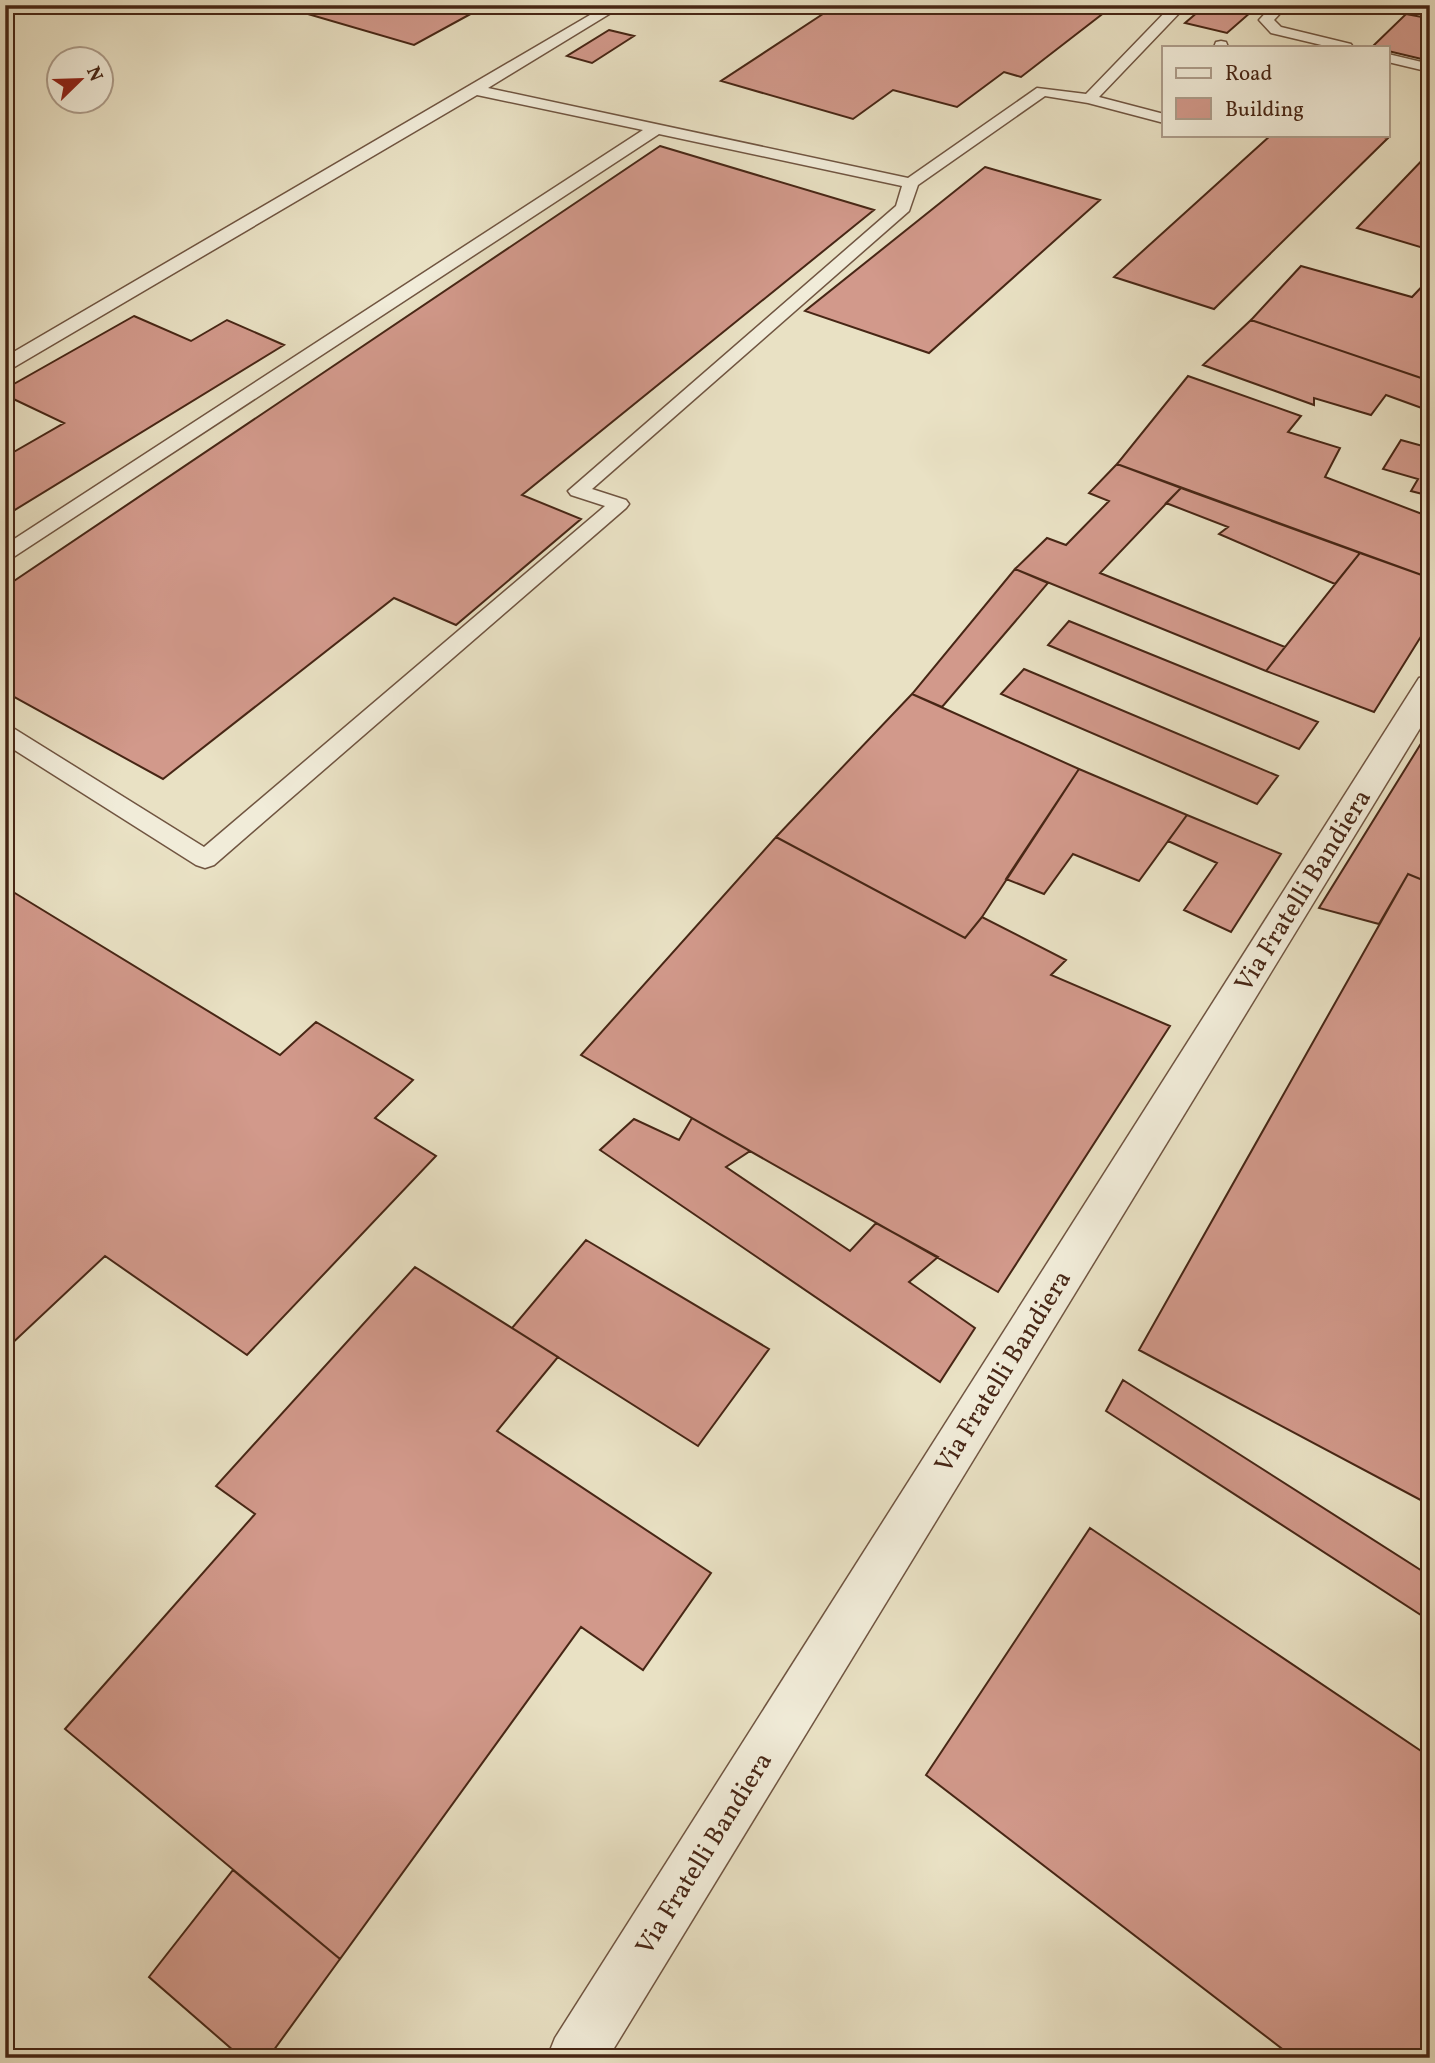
<svg xmlns="http://www.w3.org/2000/svg" width="1435" height="2063" viewBox="0 0 1435 2063" font-family="Vollkorn,serif">
	<style>
		.building { fill: #d2998b; stroke: #472615; stroke-width: 2 }
		.lines { fill: none; stroke-linecap: round; stroke-linejoin: round }
		.lane-casing { stroke: #705541; stroke-width: 3 }
		.street-casing { stroke: #705541; stroke-width: 3 }
		.lane { fill: #f1ecd9; fill-rule: evenodd }
		.street { fill: #f1ecd9; fill-rule: evenodd }
		.labels { text-anchor: middle; stroke-width: 5; stroke-linejoin: round; paint-order: stroke }
		.street-label { font-size: 26px; fill: #472615; stroke: #f1ecd9 }
	</style>
	<rect width="100%" height="100%" fill="#e9e1c4"/>
	<filter id="stains"><feTurbulence type="fractalNoise" baseFrequency=".00286" numOctaves="4"/><feColorMatrix values="0 0 0 0 .2 0 0 0 0 .09 0 0 0 0 .02 0 0 0 .5 -.17"/></filter>
	<radialGradient id="worn" r=".72"><stop offset=".6" stop-color="#630" stop-opacity="0"/><stop offset="1" stop-color="#630" stop-opacity=".3"/></radialGradient>
	<path class="building" d="M 277,5 L 487,5 L 414,45 Z
		M 831,5 L 1114,5 L 1021,77 L 1004,72 L 957,107 L 893,90 L 853,119 L 721,81 L 835,6 Z
		M 1206,5 L 1259,5 L 1227,33 L 1185,23 Z
		M 1406,14 L 1427,18 L 1430,16 L 1430,61 L 1388,51 L 1388,47 L 1372,47 Z
		M 609,30 L 634,36 L 592,63 L 567,56 Z
		M 1271,135 L 1376,135 L 1388,138 L 1214,309 L 1114,277 Z
		M 660,146 L 874,210 L 522,495 L 581,519 L 456,625 L 394,598 L 163,779 L 5,692 L 5,587 Z
		M 1430,152 L 1430,250 L 1357,228 Z
		M 985,167 L 1100,200 L 929,353 L 805,311 Z
		M 1301,266 L 1412,297 L 1430,278 L 1430,381 L 1251,320 Z
		M 134,316 L 191,341 L 227,320 L 284,345 L 5,516 L 5,457 L 64,423 L 5,395 L 5,389 Z
		M 1251,320 L 1430,381 L 1430,411 L 1386,395 L 1371,415 L 1314,398 L 1314,405 L 1203,365 Z
		M 1188,376 L 1301,416 L 1288,432 L 1340,448 L 1325,477 L 1430,517 L 1430,578 L 1117,464 Z
		M 1401,440 L 1430,448 L 1430,496 L 1411,491 L 1418,479 L 1383,469 Z
		M 1117,464 L 1181,488 L 1100,573 L 1285,647 L 1266,671 L 1015,569 L 1047,538 L 1066,545 L 1109,501 L 1089,493 Z
		M 1181,488 L 1360,553 L 1335,584 L 1219,534 L 1228,527 L 1166,503 Z
		M 1360,553 L 1430,578 L 1430,622 L 1374,712 L 1266,671 Z
		M 1015,569 L 1048,583 L 942,707 L 912,694 Z
		M 1069,621 L 1318,722 L 1299,749 L 1048,645 Z
		M 1024,669 L 1278,776 L 1257,804 L 1001,694 Z
		M 912,694 L 1079,769 L 982,917 L 965,938 L 776,837 Z
		M 1430,729 L 1430,883 L 1408,874 L 1379,924 L 1319,908 Z
		M 1079,769 L 1187,815 L 1139,881 L 1073,854 L 1044,894 L 1006,879 Z
		M 1187,815 L 1281,854 L 1231,932 L 1184,910 L 1217,863 L 1168,841 Z
		M 776,837 L 965,938 L 982,917 L 1066,960 L 1051,975 L 1170,1026 L 998,1292 L 581,1055 Z
		M 1408,874 L 1430,883 L 1430,1505 L 1139,1350 Z
		M 5,887 L 280,1055 L 316,1022 L 413,1080 L 375,1118 L 436,1156 L 247,1355 L 105,1256 L 5,1350 Z
		M 692,1118 L 750,1151 L 726,1167 L 850,1251 L 876,1223 L 938,1257 L 909,1282 L 975,1328 L 940,1382 L 600,1150 L 634,1119 L 679,1140 Z
		M 586,1240 L 769,1349 L 698,1446 L 512,1328 Z
		M 415,1267 L 558,1357 L 497,1431 L 711,1573 L 643,1670 L 581,1627 L 340,1959 L 65,1729 L 255,1514 L 216,1486 Z
		M 1123,1380 L 1430,1576 L 1430,1603 L 1424,1617 L 1106,1411 Z
		M 1090,1528 L 1430,1757 L 1430,2058 L 1294,2058 L 926,1775 Z
		M 233,1870 L 340,1959 L 268,2058 L 242,2058 L 149,1977 Z"/>
	<g class="lines">
		<g class="lane-casing">
			<path id="lane" d="M 607,5 L 624,5 L 488,88 L 908,178 L 1037,88 L 1086,94 L 1172,5 L 1187,5 L 1099,97 L 1164,114 L 1164,123 L 1088,103 L 1045,96 L 918,185 L 909,211 L 592,489 L 626,500 L 629,504 L 626,508 L 214,865 L 205,868 L 196,865 L 5,744 L 5,726 L 13,728 L 204,847 L 605,506 L 571,495 L 568,491 L 896,206 L 902,186 L 659,134 L 12,558 L 5,560 L 5,545 L 643,130 L 477,95 L 11,369 L 5,370 L 5,357 Z
				M 1273,5 L 1288,5 L 1274,20 L 1281,27 L 1351,44 L 1353,47 L 1330,47 L 1271,33 L 1259,20 Z
				M 1221,41 L 1226,42 L 1228,47 L 1214,47 L 1216,42 Z
				M 1388,54 L 1430,64 L 1430,72 L 1388,62 Z"/>
		</g>
		<g class="street-casing">
			<path id="street" d="M 1430,675 L 1430,712 L 608,2058 L 547,2058 L 555,2038 L 1419,678 Z"/>
		</g>
		<use href="#lane" class="lane"/>
		<use href="#street" class="street"/>
	</g>
	<g class="labels">
		<g class="street-label">
			<text transform="translate(1302 890) rotate(-58)" y="9">Via Fratelli Bandiera</text>
			<text transform="translate(1002 1371) rotate(-58)" y="9">Via Fratelli Bandiera</text>
			<text transform="translate(703 1853) rotate(-58)" y="9">Via Fratelli Bandiera</text>
		</g>
	</g>
	<rect width="1435" height="2063" fill="none" stroke="#e9e1c4" stroke-width="28"/>
	<rect x="7" y="7" width="1421" height="2049" fill="none" stroke="#472615" stroke-width="3.5"/>
	<rect x="14" y="14" width="1407" height="2035" fill="none" stroke="#472615" stroke-width="2"/>
	<rect x="1162" y="46" width="228" height="91" fill="#f1ecd9" stroke="#ad9d8b" stroke-width="2"/>
	<rect x="1176" y="68" width="35" height="10" fill="#f1ecd9" stroke="#ad9d8b" stroke-width="2"/>
	<text x="1225" y="80" font-size="21" fill="#472615">Road</text>
	<rect x="1176" y="98" width="35" height="21" fill="#d2998b" stroke="#ad9d8b" stroke-width="2"/>
	<text x="1225" y="116" font-size="21" fill="#472615">Building</text>
	<g transform="translate(80 80) rotate(67)"><circle r="33" fill="#f1ecd9" stroke="#ad9d8b" stroke-width="2"/>
	<path d="M0-5L12 26L0 18L-12 26Z" fill="#8f2418"/>
	<text y="-10" font-size="19" font-weight="bold" text-anchor="middle" fill="#472615">N</text>
	</g>
	<rect width="100%" height="100%" filter="url(#stains)"/>
	<rect width="100%" height="100%" fill="url(#worn)"/>
</svg>
